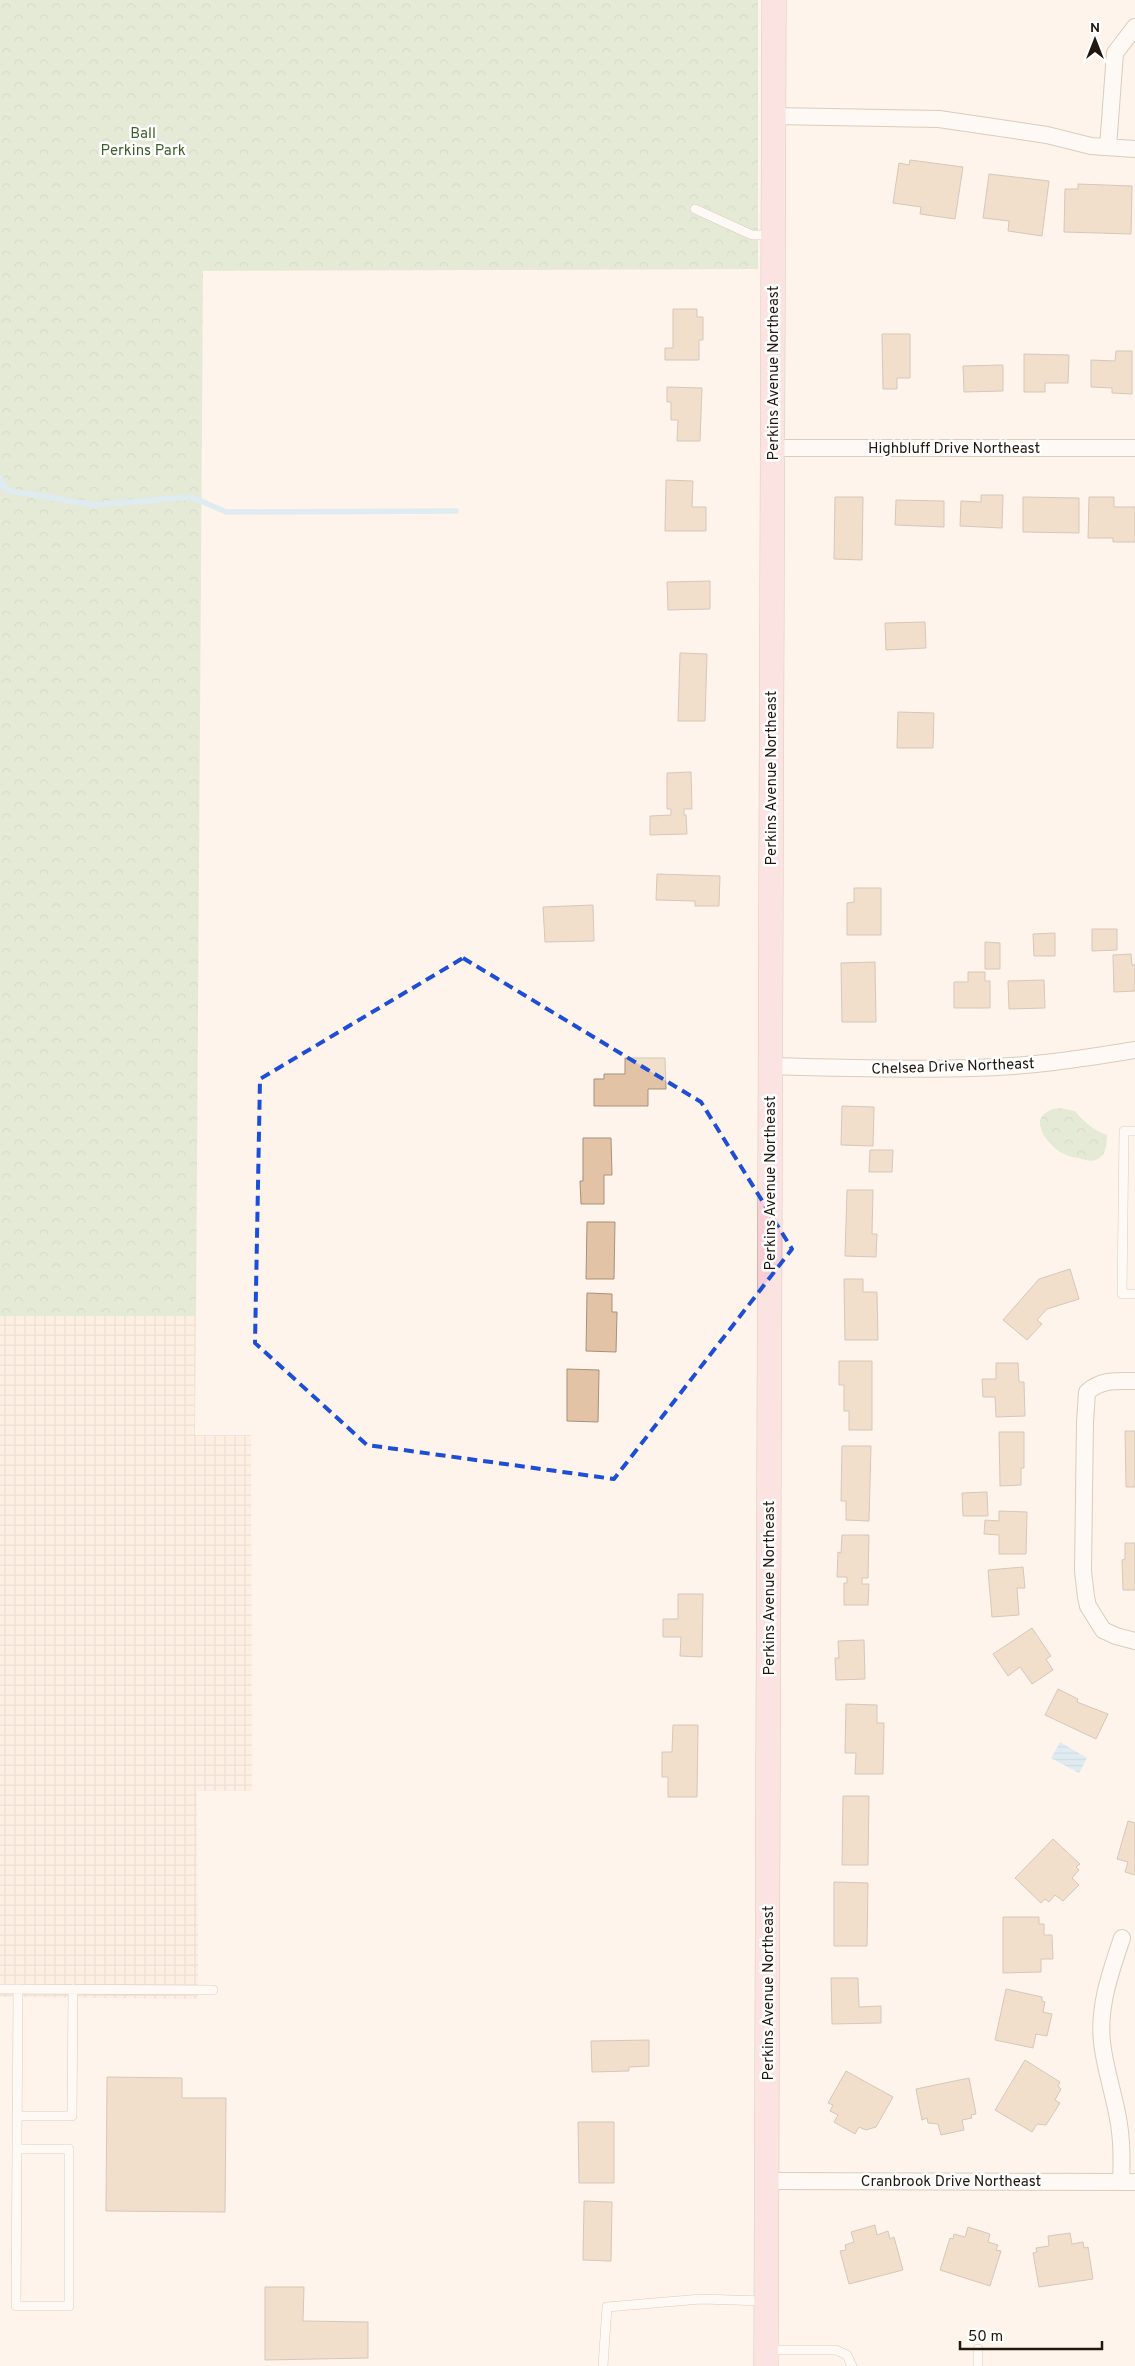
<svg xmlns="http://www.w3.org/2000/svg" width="1135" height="2366" viewBox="0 0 1135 2366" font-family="Overpass,sans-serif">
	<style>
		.industrial { fill: url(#industrial-grid) }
		.park { fill: url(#park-crowns) }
		.water { fill: url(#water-rules) }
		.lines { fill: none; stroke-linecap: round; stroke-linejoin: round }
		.stream { stroke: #b9e1f9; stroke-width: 5.5 }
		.building { fill: #e2c3a5; stroke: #a8917b }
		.lane-casing { stroke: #b29b84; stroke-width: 10 }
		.street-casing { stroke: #b29b84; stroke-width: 18 }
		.secondary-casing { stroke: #b29b84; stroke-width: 25 }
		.lane { stroke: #fff; stroke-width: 9 }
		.street { stroke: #fff; stroke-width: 16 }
		.secondary { stroke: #f7ced4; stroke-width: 24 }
		.marked { fill: none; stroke: #1d4ed8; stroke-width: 4; stroke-dasharray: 10 6; stroke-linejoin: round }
		.labels { text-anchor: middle; stroke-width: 5; stroke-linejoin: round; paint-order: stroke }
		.park-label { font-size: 15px; fill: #3f5f2d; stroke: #fff }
		.street-label { font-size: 15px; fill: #211910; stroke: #fff }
	</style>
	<defs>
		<pattern id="industrial-grid" width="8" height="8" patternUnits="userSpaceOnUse" patternTransform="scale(1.25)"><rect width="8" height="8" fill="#fce9d7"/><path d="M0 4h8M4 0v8" fill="none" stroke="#d8c7b8"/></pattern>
		<pattern id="park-crowns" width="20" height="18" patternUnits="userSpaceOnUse" patternTransform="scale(1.25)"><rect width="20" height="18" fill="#c8ddbf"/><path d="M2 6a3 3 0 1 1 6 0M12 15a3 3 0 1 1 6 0" fill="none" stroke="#acbda3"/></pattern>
		<pattern id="water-rules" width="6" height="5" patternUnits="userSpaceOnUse" patternTransform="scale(1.25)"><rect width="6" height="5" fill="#b9e1f9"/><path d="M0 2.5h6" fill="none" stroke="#9fc0d4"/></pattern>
	</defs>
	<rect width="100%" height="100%" fill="#fef4eb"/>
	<path class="industrial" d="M 0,1316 L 196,1316 L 195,1435 L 251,1435 L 252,1791 L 197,1791 L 198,1999 L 0,1997 Z"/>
	<path class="park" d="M 0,0 L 758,0 L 758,269 L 203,271 L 196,1316 L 0,1316 Z
		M 1060,1108 L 1075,1111 C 1084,1122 1093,1130 1107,1135 C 1107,1155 1100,1166 1079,1158 C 1074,1157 1069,1157 1064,1154 C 1044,1144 1024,1112 1060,1108 Z"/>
	<path class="water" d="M 1060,1742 L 1087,1758 L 1079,1773 L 1051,1758 Z"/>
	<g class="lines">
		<path class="stream" d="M 0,478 L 5,490 L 95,505 L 192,497 L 226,512 L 456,511"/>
	</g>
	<path class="building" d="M 910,160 L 963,167 L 955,219 L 920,214 L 921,207 L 893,203 L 899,163 L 909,165 Z
		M 989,174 L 1049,181 L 1042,236 L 1008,231 L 1009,221 L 983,218 Z
		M 1078,184 L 1132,186 L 1131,234 L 1064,232 L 1065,189 L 1078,189 Z
		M 673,309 L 697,309 L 697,317 L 703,317 L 703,340 L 699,340 L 699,360 L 665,360 L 665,348 L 673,348 Z
		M 882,334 L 910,334 L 910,378 L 897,378 L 897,389 L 883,389 Z
		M 1116,351 L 1132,351 L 1132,394 L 1112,393 L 1112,388 L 1091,387 L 1091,360 L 1115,361 Z
		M 1024,354 L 1069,355 L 1068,383 L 1045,383 L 1045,392 L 1024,392 Z
		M 1003,365 L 1003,391 L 964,392 L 963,366 Z
		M 667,387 L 702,388 L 700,441 L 677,441 L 678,420 L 671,420 L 671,402 L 667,402 Z
		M 666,480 L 693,481 L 692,507 L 706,507 L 706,531 L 665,531 Z
		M 981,495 L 1003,495 L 1002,528 L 960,526 L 961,501 L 981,502 Z
		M 835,497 L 863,497 L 862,560 L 834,559 Z
		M 1023,497 L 1079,498 L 1079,533 L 1023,532 Z
		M 1089,497 L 1114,497 L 1114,507 L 1135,507 L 1135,542 L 1113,542 L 1113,538 L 1088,538 Z
		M 896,500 L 944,501 L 944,527 L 895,525 Z
		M 710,581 L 710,609 L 668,610 L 667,582 Z
		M 925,622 L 926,648 L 886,650 L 885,623 Z
		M 680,653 L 707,654 L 705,721 L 678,721 Z
		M 898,712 L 934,713 L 933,748 L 897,748 Z
		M 691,772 L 692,809 L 684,809 L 684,815 L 686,815 L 687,834 L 650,835 L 650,816 L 671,815 L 671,809 L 667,809 L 667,773 Z
		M 657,874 L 720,876 L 719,906 L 695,906 L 695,901 L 656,900 Z
		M 854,888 L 881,888 L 881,935 L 847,935 L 847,903 L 854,902 Z
		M 593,905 L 594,941 L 545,942 L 543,907 Z
		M 1092,929 L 1117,929 L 1117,950 L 1092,951 Z
		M 1055,933 L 1055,956 L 1034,956 L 1033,934 Z
		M 985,942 L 1000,943 L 1000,969 L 985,969 Z
		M 1131,954 L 1132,965 L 1135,965 L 1135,991 L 1114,992 L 1113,955 Z
		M 875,962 L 876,1022 L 842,1022 L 841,963 Z
		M 968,972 L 985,972 L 985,981 L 990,981 L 990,1008 L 954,1008 L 954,982 L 968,982 Z
		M 1044,980 L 1045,1008 L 1009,1009 L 1008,981 Z
		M 625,1058 L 665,1058 L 666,1089 L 648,1089 L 648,1106 L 594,1106 L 594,1079 L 604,1079 L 604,1074 L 625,1074 Z
		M 842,1106 L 874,1107 L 873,1146 L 841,1145 Z
		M 583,1138 L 611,1138 L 612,1175 L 604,1175 L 604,1204 L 581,1204 L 580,1181 L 583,1181 Z
		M 870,1150 L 893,1150 L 892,1172 L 869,1172 Z
		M 847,1190 L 873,1190 L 872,1234 L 877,1234 L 876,1257 L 845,1256 Z
		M 587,1222 L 615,1222 L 614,1279 L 586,1279 Z
		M 1070,1269 L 1079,1299 L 1047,1309 L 1037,1320 L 1042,1324 L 1027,1340 L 1003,1320 L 1039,1279 Z
		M 844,1279 L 863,1279 L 863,1292 L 877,1292 L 878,1340 L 845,1340 Z
		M 587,1293 L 612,1294 L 612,1312 L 617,1312 L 616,1352 L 586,1351 Z
		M 839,1361 L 872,1361 L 872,1430 L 849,1430 L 849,1411 L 844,1411 L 844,1385 L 839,1385 Z
		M 996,1363 L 1018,1363 L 1019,1382 L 1024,1382 L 1025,1416 L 996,1417 L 995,1397 L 983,1397 L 982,1379 L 996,1379 Z
		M 567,1369 L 599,1370 L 598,1422 L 567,1421 Z
		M 1125,1431 L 1135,1431 L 1135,1487 L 1126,1487 Z
		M 999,1432 L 1024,1432 L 1024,1468 L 1021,1468 L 1021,1485 L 1000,1486 Z
		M 842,1446 L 871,1446 L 869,1521 L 846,1520 L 846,1501 L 841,1501 Z
		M 987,1492 L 988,1516 L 963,1516 L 962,1493 Z
		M 999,1511 L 1027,1512 L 1026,1554 L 999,1554 L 999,1535 L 984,1534 L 985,1520 L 999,1521 Z
		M 842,1535 L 869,1535 L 868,1578 L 862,1578 L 862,1584 L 869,1584 L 868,1605 L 844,1605 L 844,1583 L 847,1583 L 847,1577 L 837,1577 L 838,1552 L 841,1553 Z
		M 1125,1543 L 1135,1543 L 1135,1590 L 1123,1590 L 1122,1560 L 1125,1559 Z
		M 1023,1567 L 1025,1588 L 1017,1588 L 1019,1615 L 992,1617 L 988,1570 Z
		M 678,1594 L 703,1594 L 702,1657 L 680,1656 L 681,1637 L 663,1637 L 663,1619 L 678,1619 Z
		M 1032,1628 L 1051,1656 L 1046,1659 L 1053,1670 L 1032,1684 L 1020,1667 L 1008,1676 L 993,1654 Z
		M 864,1640 L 865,1679 L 836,1680 L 835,1658 L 839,1658 L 838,1641 Z
		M 1058,1689 L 1078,1699 L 1077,1702 L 1108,1714 L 1096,1739 L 1045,1715 Z
		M 846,1704 L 877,1705 L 877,1723 L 884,1723 L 883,1774 L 855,1774 L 856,1753 L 845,1753 Z
		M 673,1725 L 698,1725 L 697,1797 L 668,1797 L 668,1777 L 662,1777 L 662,1752 L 672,1752 Z
		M 843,1796 L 869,1796 L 868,1865 L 842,1865 Z
		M 1128,1821 L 1135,1823 L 1135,1875 L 1125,1872 L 1128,1862 L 1117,1859 Z
		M 1053,1839 L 1080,1864 L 1076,1867 L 1079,1870 L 1072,1878 L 1079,1885 L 1063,1901 L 1055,1895 L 1049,1902 L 1045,1899 L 1041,1903 L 1015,1878 Z
		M 834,1882 L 868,1883 L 867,1946 L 834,1946 Z
		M 1003,1917 L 1039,1917 L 1039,1924 L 1044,1924 L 1044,1935 L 1052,1935 L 1053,1959 L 1041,1959 L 1041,1972 L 1003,1973 Z
		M 831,1978 L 858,1978 L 859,2007 L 881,2006 L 881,2023 L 832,2024 Z
		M 1006,1989 L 1042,1997 L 1042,2001 L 1045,2002 L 1043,2012 L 1052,2014 L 1047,2036 L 1036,2034 L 1033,2048 L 995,2040 Z
		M 649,2040 L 649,2066 L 629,2067 L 629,2071 L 592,2072 L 591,2041 Z
		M 1025,2060 L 1060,2082 L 1058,2086 L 1061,2089 L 1055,2100 L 1060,2103 L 1046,2125 L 1037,2124 L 1032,2132 L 995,2110 Z
		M 846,2071 L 893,2097 L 876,2127 L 866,2130 L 859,2127 L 855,2134 L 834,2122 L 838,2115 L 830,2111 L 833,2105 L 828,2103 Z
		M 107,2077 L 182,2078 L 182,2098 L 226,2098 L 225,2212 L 106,2211 Z
		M 969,2078 L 976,2114 L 971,2115 L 972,2118 L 962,2120 L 964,2130 L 941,2135 L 938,2124 L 928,2123 L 927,2118 L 922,2120 L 916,2089 Z
		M 578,2122 L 614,2122 L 614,2183 L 579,2183 Z
		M 584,2201 L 612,2202 L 611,2261 L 583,2260 Z
		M 875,2225 L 877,2235 L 888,2231 L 890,2239 L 894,2237 L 903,2270 L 849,2284 L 840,2251 L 846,2250 L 845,2245 L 854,2242 L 851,2232 Z
		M 968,2227 L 990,2234 L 988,2242 L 998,2245 L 996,2250 L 1001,2251 L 990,2286 L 940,2270 L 950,2238 L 953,2239 L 954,2234 L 965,2237 Z
		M 1070,2233 L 1072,2244 L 1083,2242 L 1084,2248 L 1088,2247 L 1093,2279 L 1039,2287 L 1033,2253 L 1037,2252 L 1036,2248 L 1049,2246 L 1048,2236 Z
		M 265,2287 L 304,2287 L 303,2321 L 368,2322 L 368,2358 L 265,2360 Z"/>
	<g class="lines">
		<g class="lane-casing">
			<path id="lane" d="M 695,209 L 752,235 L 772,235
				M 1135,1131 L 1124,1131 L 1122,1294 L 1135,1294
				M 0,1989 L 213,1990
				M 19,2116 L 72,2116 L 73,1989
				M 17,2149 L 69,2149 L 69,2306 L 16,2306 L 18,1989
				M 767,2350 L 836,2350 L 847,2355 L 852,2366
				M 603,2366 L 607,2307 L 701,2299 L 766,2301
				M 978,2366 L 978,2349"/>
		</g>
		<g class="street-casing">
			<path id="street" d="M 774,116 L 939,119 L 1047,135 L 1091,146 L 1135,149
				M 1108,147 L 1115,53 L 1135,27
				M 774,448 L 1135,448
				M 770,1066 C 837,1068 904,1070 972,1068 C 1027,1067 1081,1059 1135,1050
				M 1135,1381 C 1116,1381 1102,1379 1087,1392 L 1085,1422 L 1083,1571 L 1086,1597 L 1088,1606 L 1103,1630 L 1116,1636 L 1135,1641
				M 767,2181 L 1135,2182
				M 1121,2181 C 1122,2162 1122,2143 1119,2124 C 1115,2097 1105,2070 1102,2042 C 1098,2006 1111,1971 1122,1938"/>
		</g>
		<g class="secondary-casing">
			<path id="secondary" d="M 766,2366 L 774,0"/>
		</g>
		<use href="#lane" class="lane"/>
		<use href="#street" class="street"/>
		<use href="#secondary" class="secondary"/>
	</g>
	<path d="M0 0H1135V2366H0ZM 463,958 L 701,1102 L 792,1249 L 614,1479 L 367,1445 L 255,1343 L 260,1079 Z" fill="#fef4eb" fill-opacity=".55" fill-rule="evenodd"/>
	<path class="marked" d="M 463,958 L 701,1102 L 792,1249 L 614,1479 L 367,1445 L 255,1343 L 260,1079 Z"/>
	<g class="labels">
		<g class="park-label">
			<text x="143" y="138">Ball<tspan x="143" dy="17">Perkins Park</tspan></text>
		</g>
		<g class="street-label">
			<text transform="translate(773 373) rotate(-90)" y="5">Perkins Avenue Northeast</text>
			<text x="954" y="453">Highbluff Drive Northeast</text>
			<text transform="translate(771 778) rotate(-90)" y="5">Perkins Avenue Northeast</text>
			<text transform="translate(953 1066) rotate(-2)" y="5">Chelsea Drive Northeast</text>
			<text transform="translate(770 1183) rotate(-90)" y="5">Perkins Avenue Northeast</text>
			<text transform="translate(769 1588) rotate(-90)" y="5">Perkins Avenue Northeast</text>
			<text transform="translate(768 1993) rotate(-90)" y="5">Perkins Avenue Northeast</text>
			<text x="951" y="2186">Cranbrook Drive Northeast</text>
		</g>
	</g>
	<g transform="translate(1095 40)" stroke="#ffffff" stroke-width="4" paint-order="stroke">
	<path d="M0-4L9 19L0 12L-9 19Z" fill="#211910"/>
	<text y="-8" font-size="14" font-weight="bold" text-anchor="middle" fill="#211910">N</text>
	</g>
	<path d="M960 2341v8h142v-8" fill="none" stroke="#211910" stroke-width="2.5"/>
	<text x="968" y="2341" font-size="15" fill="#211910" stroke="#ffffff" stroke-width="4" paint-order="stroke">50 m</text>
</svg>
